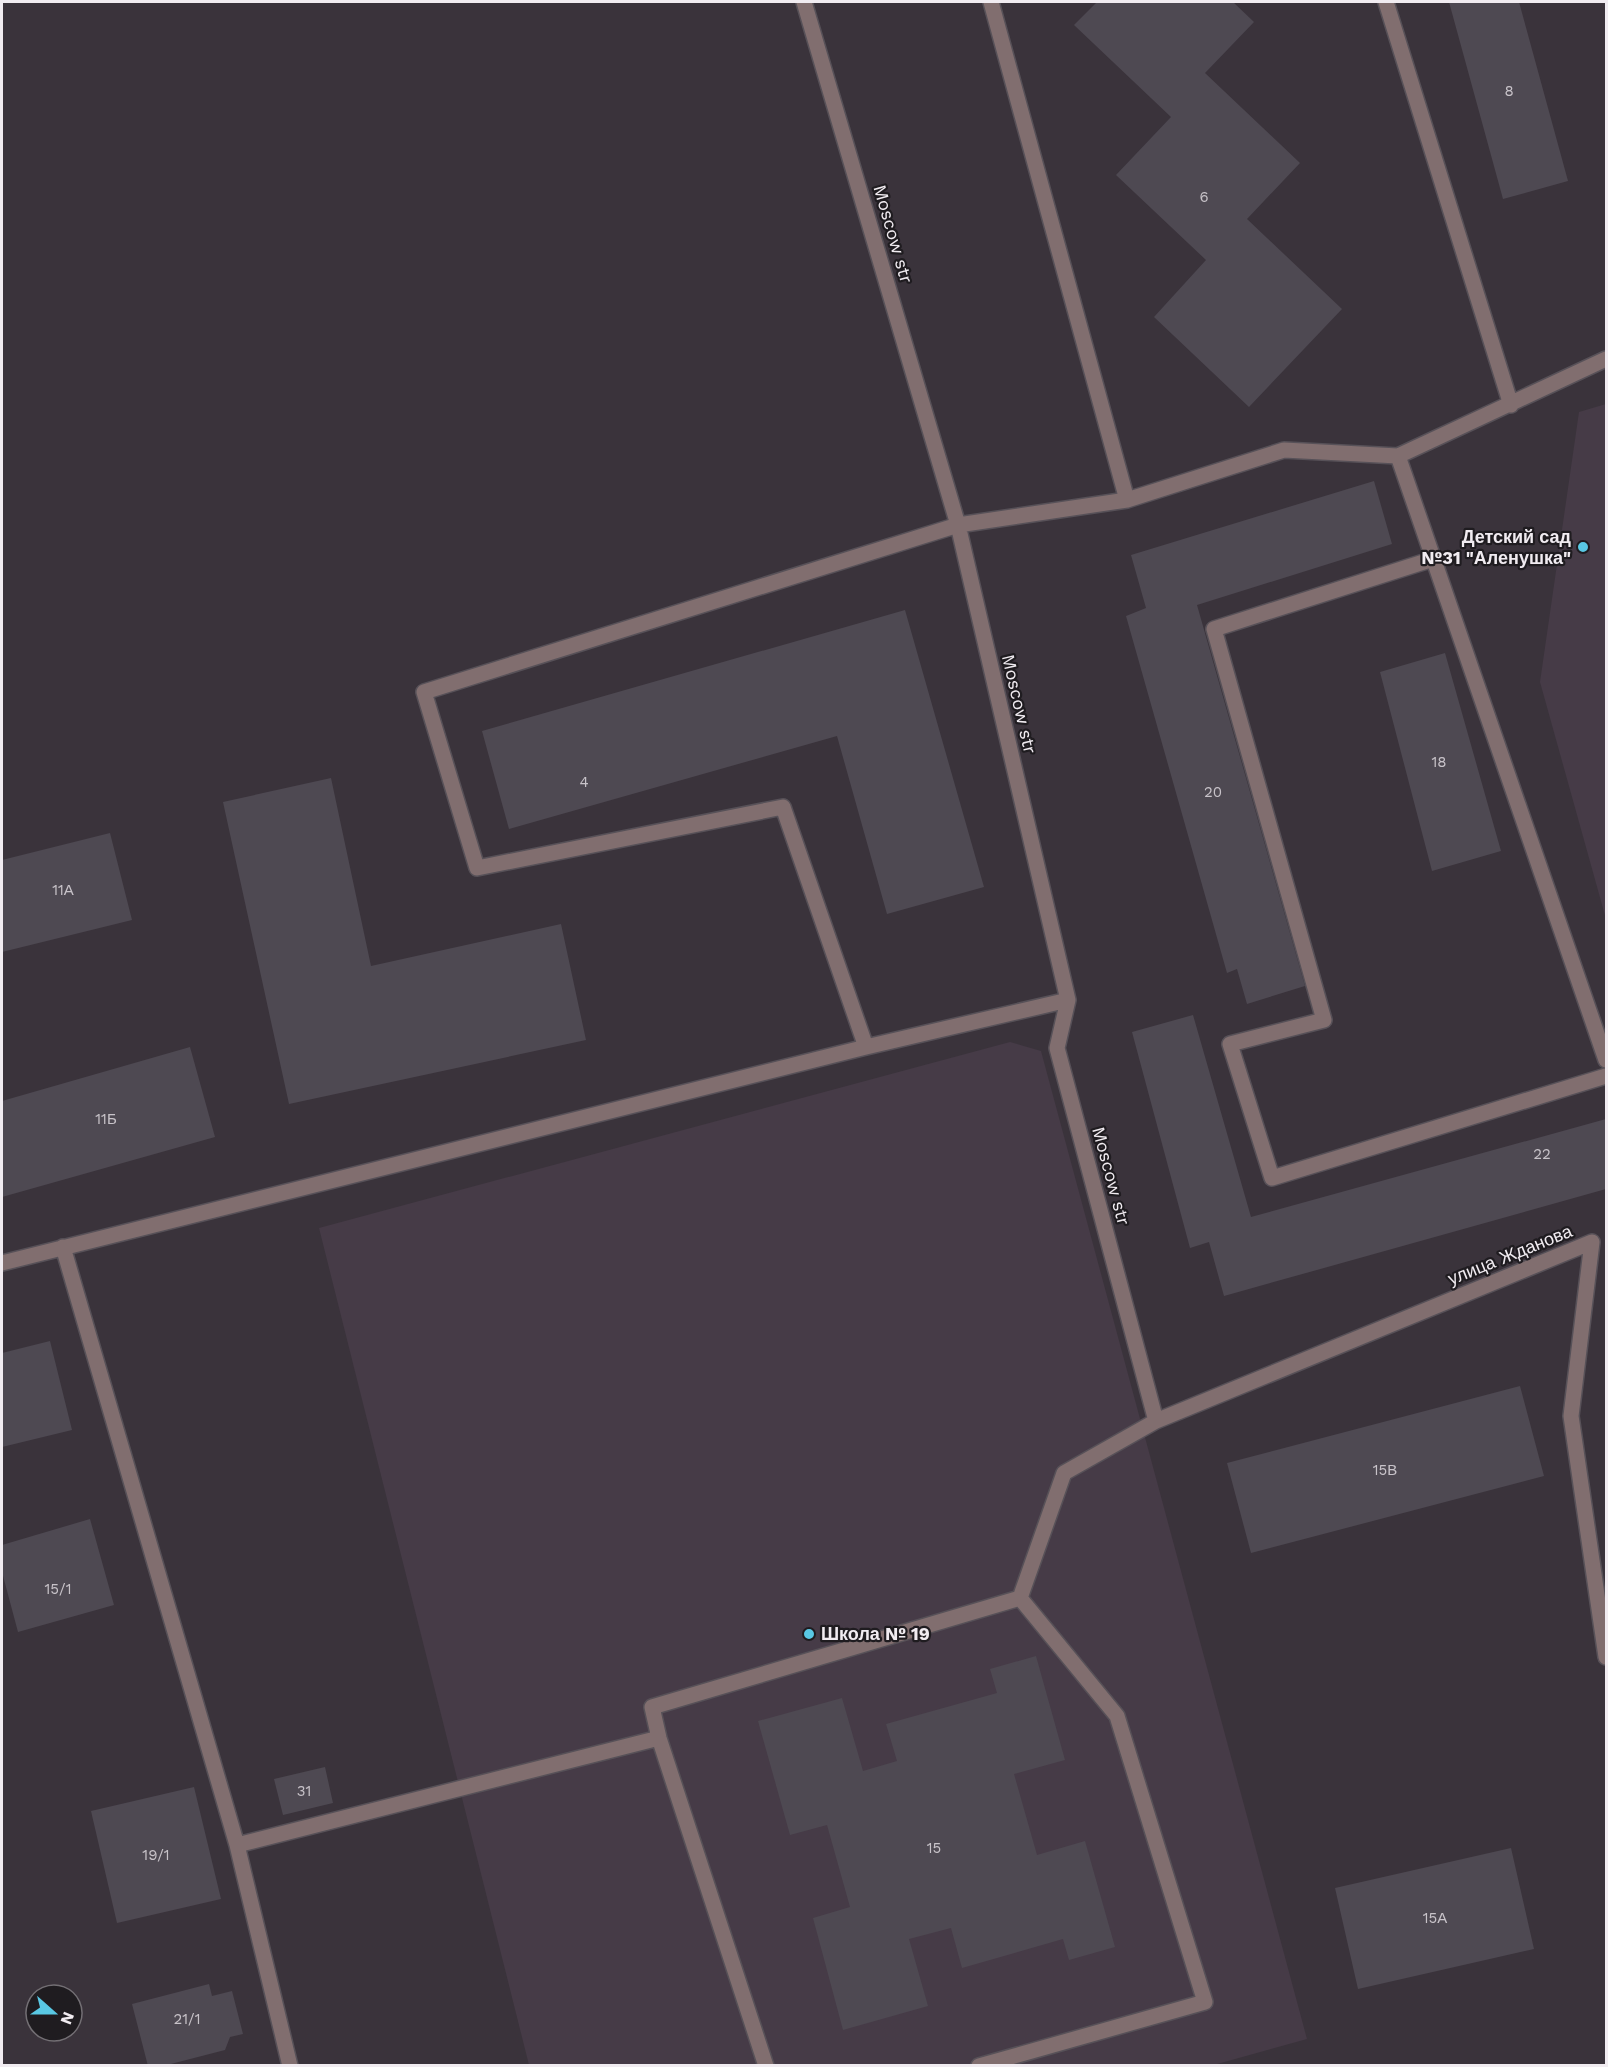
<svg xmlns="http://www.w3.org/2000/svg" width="1608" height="2067" viewBox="0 0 1608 2067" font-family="'Work Sans',sans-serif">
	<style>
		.built { fill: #463b47 }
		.building { fill: #4e4952 }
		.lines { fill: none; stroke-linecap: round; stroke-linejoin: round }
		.minor-casing { stroke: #575158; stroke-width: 18 }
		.minor { stroke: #816e6f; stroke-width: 15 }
		.poi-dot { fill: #59c8e4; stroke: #1f1c20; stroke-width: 2 }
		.labels { text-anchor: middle; stroke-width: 4.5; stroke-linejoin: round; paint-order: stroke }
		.number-label { font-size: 15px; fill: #c8c3c9 }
		.street-label { font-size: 18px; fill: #f1ecf1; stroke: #1f1c20 }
		.poi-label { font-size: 18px; font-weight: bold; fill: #f1ecf1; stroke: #1f1c20; text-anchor: end }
	</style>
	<rect width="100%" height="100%" fill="#3a333b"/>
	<path class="built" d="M 1606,404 L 1606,919 L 1540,682 L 1579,412 Z
		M 1010,1042 L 1041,1051 L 1307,2039 L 1210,2066 L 529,2065 L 319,1228 Z"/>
	<path class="building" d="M 1097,2 L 1233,2 L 1254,22 L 1205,73 L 1300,163 L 1247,219 L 1342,309 L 1249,407 L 1154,317 L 1206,260 L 1116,175 L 1171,117 L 1074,25 Z
		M 1449,2 L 1519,2 L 1568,181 L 1503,199 Z
		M 1374,481 L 1392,544 L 1197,605 L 1305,986 L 1247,1004 L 1237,969 L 1227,973 L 1126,616 L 1146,608 L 1131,555 Z
		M 905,610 L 984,887 L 887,914 L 837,736 L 509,829 L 482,731 Z
		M 1445,653 L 1501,851 L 1432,871 L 1380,672 Z
		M 331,778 L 371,966 L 561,924 L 586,1040 L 289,1104 L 223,802 Z
		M 110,833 L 132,920 L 2,952 L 2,860 Z
		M 1193,1015 L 1251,1217 L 1606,1119 L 1606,1189 L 1224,1296 L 1209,1242 L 1190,1248 L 1132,1032 Z
		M 190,1047 L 215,1137 L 2,1197 L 2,1101 Z
		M 50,1341 L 72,1430 L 2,1447 L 2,1353 Z
		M 1520,1386 L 1544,1476 L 1251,1553 L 1227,1463 Z
		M 90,1519 L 114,1605 L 18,1632 L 2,1572 L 2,1545 Z
		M 1036,1656 L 1065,1760 L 1014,1774 L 1037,1855 L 1085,1841 L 1115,1947 L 1069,1960 L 1063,1939 L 962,1968 L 951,1928 L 909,1939 L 928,2006 L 843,2030 L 813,1918 L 850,1907 L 827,1825 L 790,1835 L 758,1721 L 842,1698 L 863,1771 L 897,1761 L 886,1724 L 997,1693 L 990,1669 Z
		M 325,1767 L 333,1803 L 283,1815 L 274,1779 Z
		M 194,1787 L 221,1899 L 117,1923 L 91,1811 Z
		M 1511,1848 L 1534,1949 L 1358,1989 L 1335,1888 Z
		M 209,1984 L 212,1996 L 232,1991 L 243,2034 L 230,2037 L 225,2050 L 163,2066 L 148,2066 L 132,2004 Z"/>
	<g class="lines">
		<g class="minor-casing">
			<path id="minor" d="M 804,2 L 958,525 L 1068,1000 L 1057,1048 L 1156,1421
				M 991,2 L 1127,500
				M 1386,2 L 1511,405
				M 1398,456 L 1606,1060
				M 1433,559 L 1214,629 L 1324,1020 L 1230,1044 L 1272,1178 L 1606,1076
				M 866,1047 L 783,807 L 477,868 L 424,692 L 958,525 L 1127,500 L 1284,450 L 1398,456 L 1606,359
				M 63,1247 L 237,1845 L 290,2066
				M 2,1263 L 866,1047 L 1068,1000
				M 237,1845 L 659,1738
				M 766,2066 L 659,1738 L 652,1707 L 1020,1598 L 1064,1473 L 1156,1421 L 1592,1242 L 1571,1416 L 1606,1657
				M 979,2066 L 1205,2002 L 1117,1716 L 1020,1598"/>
		</g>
		<use href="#minor" class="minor"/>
	</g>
	<g class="poi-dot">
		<circle cx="1583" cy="547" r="6"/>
		<circle cx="809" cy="1634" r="6"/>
	</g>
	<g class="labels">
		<g class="number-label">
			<text x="1509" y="96">8</text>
			<text x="1204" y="202">6</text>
			<text x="1439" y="767">18</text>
			<text x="584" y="787">4</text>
			<text x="1213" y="797">20</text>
			<text x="63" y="895">11А</text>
			<text x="106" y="1124">11Б</text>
			<text x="1542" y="1159">22</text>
			<text x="1385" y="1475">15В</text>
			<text x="58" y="1594">15/1</text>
			<text x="304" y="1796">31</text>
			<text x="934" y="1853">15</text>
			<text x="156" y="1860">19/1</text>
			<text x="1435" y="1923">15А</text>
			<text x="187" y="2024">21/1</text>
		</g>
		<g class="street-label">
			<text transform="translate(893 234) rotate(74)" y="6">Moscow str</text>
			<text transform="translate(1019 704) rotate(77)" y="6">Moscow str</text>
			<text transform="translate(1111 1176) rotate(75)" y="6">Moscow str</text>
			<text transform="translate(1510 1255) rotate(-22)" y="6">улица Жданова</text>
		</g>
		<g class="poi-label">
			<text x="1571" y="543">Детский сад<tspan x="1571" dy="21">№31 "Аленушка"</tspan></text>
			<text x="821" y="1640" text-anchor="start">Школа № 19</text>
		</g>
	</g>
	<rect width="1608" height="2067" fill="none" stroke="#f1ecf1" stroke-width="6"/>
	<g transform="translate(54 2013) rotate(111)"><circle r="28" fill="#1f1c20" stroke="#736f74" stroke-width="1.5"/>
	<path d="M0-4.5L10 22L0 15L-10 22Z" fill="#59c8e4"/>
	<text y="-9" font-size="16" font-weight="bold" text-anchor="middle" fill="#f1ecf1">N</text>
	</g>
</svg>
